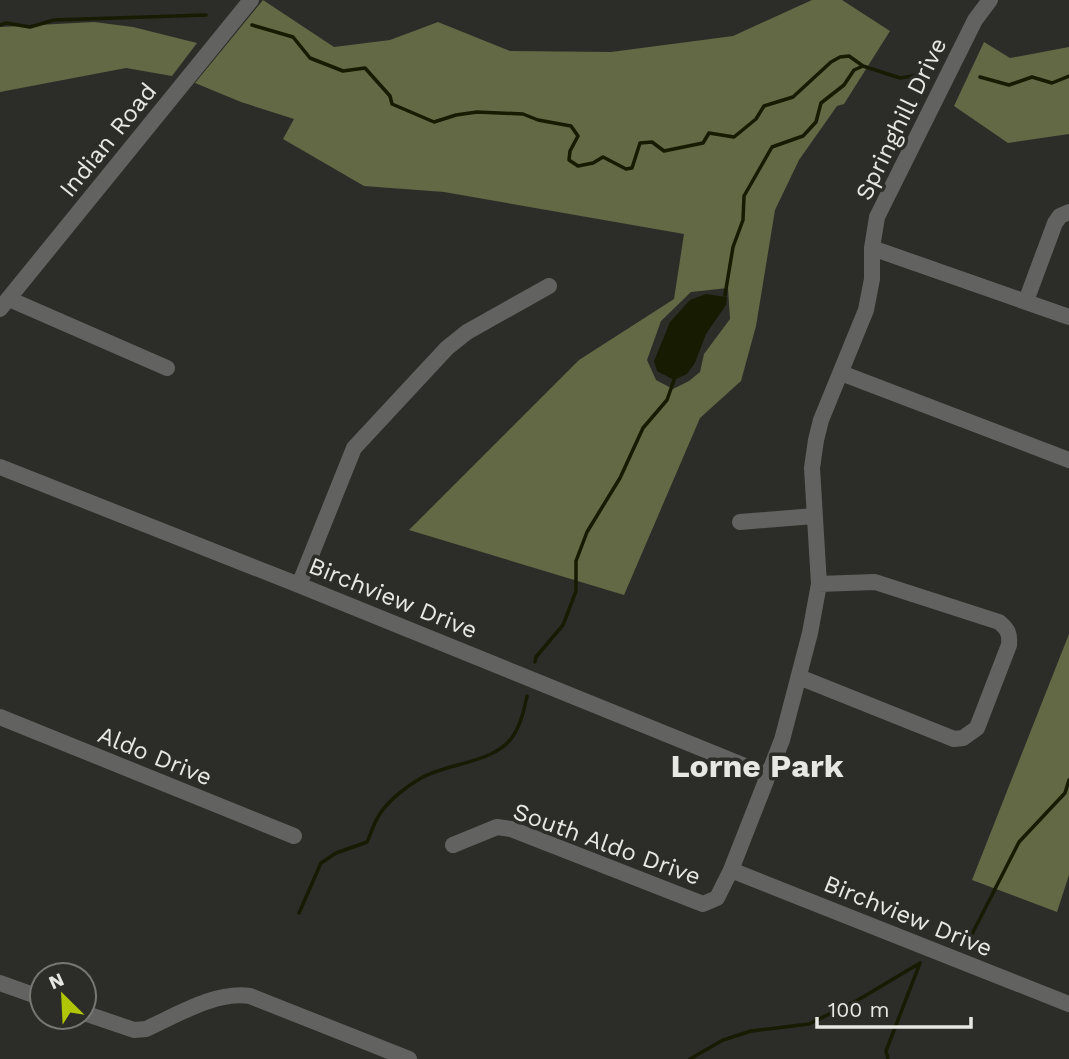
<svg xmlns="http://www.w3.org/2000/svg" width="1069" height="1059" viewBox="0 0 1069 1059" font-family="'Work Sans',sans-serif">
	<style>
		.forest { fill: #626944; fill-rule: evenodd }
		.water { fill: #171b02 }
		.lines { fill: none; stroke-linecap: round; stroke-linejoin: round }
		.stream { stroke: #171b02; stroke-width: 3.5 }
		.minor { stroke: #626361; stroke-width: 16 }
		.labels { text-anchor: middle; stroke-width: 7; stroke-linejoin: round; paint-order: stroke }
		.street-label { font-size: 24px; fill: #e7e7e4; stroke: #2c2d29 }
		.district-label { font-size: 32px; font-weight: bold; fill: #e7e7e4; stroke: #2c2d29 }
	</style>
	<rect width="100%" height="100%" fill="#2c2d29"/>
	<path class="forest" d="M 263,0 L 334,47 L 390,40 L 438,22 L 510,51 L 611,52 L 733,36 L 812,0 L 842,0 L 890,31 L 844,104 L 837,106 L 799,160 L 775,210 L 756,326 L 741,381 L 700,418 L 624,595 L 409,530 L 579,360 L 674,299 L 684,234 L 444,192 L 364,186 L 283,139 L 294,119 L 241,102 L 195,83 ZM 728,288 L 730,319 L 704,354 L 700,372 L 689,381 L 673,389 L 656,380 L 647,360 L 661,321 L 691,292 Z
		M 94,22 L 133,27 L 197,43 L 172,76 L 126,68 L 0,92 L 0,27 Z
		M 984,42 L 1010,58 L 1069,47 L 1069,134 L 1008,143 L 954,106 Z
		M 1069,634 L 1069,875 L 1057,912 L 972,880 Z"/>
	<path class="water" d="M 706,294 L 727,297 L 726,305 L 706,334 L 695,363 L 687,374 L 674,380 L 657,371 L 654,361 L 670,322 L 690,300 Z"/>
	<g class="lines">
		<path class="stream" d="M 0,25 L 6,23 L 30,27 L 54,20 L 206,15
			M 252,25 L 293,37 L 310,58 L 343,71 L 365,68 L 390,96 L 392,104 L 434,122 L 456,115 L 477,112 L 523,114 L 538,120 L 571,126 L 578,136 L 570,151 L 569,160 L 578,166 L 593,163 L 603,157 L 626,169 L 632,168 L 640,143 L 652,142 L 664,151 L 703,143 L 709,133 L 734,137 L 756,119 L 764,106 L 793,97 L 831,62 L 840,57 L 849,56 L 863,66
			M 980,77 L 1009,85 L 1032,77 L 1052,83 L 1069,76
			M 725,295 L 733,247 L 743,220 L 744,196 L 772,147 L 803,136 L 816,122 L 821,103 L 844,85 L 854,70 L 863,66 L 900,78 L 926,74
			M 535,662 L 536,657 L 563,625 L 576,591 L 576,561 L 587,532 L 620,478 L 643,428 L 667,400 L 674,380
			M 299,913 L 321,863 L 336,853 L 367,842 C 371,834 373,825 378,817 C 386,802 407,786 421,778 C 447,763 496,763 513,736 C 521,724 524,710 527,696
			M 971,936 L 1019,842 L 1065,793 L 1069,780
			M 690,1059 L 723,1040 L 751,1031 L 809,1024 L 858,1000 L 920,963
			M 888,1059 L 886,1051 L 920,963"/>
		<path class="minor" d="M 872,248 L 1069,317
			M 9,299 L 167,368
			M 1026,301 L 1055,223 L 1060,216 L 1069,212
			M 0,309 L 251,0
			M 841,373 L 1069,460
			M 0,467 L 299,585 L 767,775
			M 740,522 L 814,516
			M 299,585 L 354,448 L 447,348 L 467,332 L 549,286
			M 799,677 L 954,739 L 963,738 L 977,728 L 1009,645 C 1010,634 1008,629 999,622 L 875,582 L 819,584
			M 0,717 L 294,836
			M 453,845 L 497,827 L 511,829 L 703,904 L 717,898 L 731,870 L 782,740 L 810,633 L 819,584 L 812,468 L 816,440 L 821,420 L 866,310 L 872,279 L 872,248 L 877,217 L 975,20 L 990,0
			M 731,870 L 1069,1004
			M 0,983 L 42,998
			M 84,1013 L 134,1030 L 146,1029 C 177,1015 215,991 250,996 L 409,1059"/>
	</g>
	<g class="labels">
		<g class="street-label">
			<text transform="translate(901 119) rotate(-64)" y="8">Springhill Drive</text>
			<text transform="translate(108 140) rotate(-51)" y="8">Indian Road</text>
			<text transform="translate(393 598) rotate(22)" y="8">Birchview Drive</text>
			<text transform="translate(155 756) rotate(22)" y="8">Aldo Drive</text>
			<text transform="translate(607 844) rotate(20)" y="8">South Aldo Drive</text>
			<text transform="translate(908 916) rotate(22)" y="8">Birchview Drive</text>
		</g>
		<g class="district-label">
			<text x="757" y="777">Lorne Park</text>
		</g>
	</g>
	<g transform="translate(63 996) rotate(336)"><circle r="33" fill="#2c2d29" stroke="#777774" stroke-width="2"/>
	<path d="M0-5L12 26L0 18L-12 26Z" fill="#afc506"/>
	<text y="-10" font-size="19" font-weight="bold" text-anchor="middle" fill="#e7e7e4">N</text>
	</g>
	<path d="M817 1017v10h154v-10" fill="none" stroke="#e7e7e4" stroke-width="3.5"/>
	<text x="828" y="1017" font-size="21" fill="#e7e7e4" stroke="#2c2d29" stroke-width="5" paint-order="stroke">100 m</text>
</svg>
